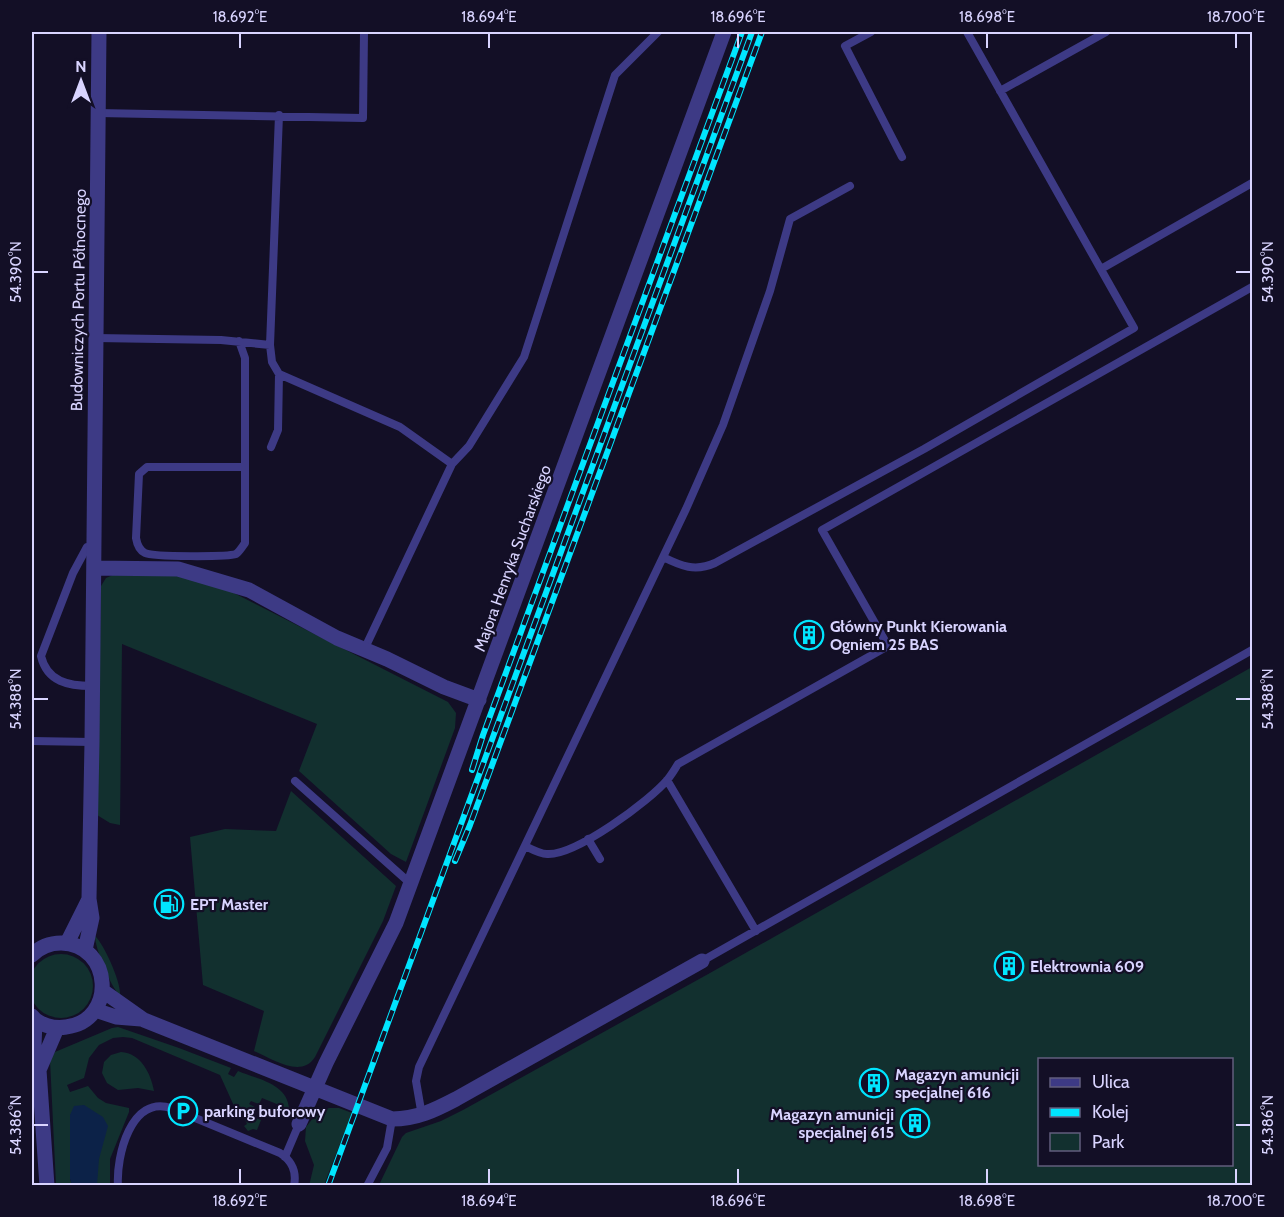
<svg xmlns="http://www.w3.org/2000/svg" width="1284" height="1217" viewBox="0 0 1284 1217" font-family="Cabin,sans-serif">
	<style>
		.green { fill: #12302f; fill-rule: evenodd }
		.water { fill: #0c2248 }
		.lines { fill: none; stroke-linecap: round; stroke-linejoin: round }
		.service { stroke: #3d3a85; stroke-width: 8 }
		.minor { stroke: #3d3a85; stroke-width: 15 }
		.rail-casing { stroke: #00e5ff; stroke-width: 6 }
		.rail { stroke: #130f26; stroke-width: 4; stroke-dasharray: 11; stroke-linecap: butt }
		.ticks { fill: none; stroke: #d9d4ff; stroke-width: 2 }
		.labels { text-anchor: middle; stroke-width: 4.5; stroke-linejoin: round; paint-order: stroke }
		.street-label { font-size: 16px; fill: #d9d4ff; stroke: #130f26 }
		.poi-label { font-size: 16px; font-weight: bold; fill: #d9d4ff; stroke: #130f26; text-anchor: start }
		.neatline { fill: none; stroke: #d9d4ff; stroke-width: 2 }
		.ticks-label { font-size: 15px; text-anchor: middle; fill: #d9d4ff }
	</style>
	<rect width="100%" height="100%" fill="#130f26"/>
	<path class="green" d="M 113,575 L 184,576 L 226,589 L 448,702 L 456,713 L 455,728 L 406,862 L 391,854 L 299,771 L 317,724 L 122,644 L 120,825 L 110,823 L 97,815 L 101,586 L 106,578 Z
		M 1252,667 L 1252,1185 L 379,1185 L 402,1137 L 406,1133 L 441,1121 L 463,1110 L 710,973 ZM 1040,1060 L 1232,1060 L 1232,1164 L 1040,1164 Z
		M 291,791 L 396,886 L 383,921 L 315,1057 C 301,1079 273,1059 254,1051 L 264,1011 L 203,985 L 190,837 L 225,829 L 276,831 Z
		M 95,936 C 104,944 122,984 120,996 C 111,987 95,949 95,936 Z
		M29 986a32 32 0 1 1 64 0a32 32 0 1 1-64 0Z
		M 118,1027 L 179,1048 L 231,1068 L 228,1074 L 234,1077 L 238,1071 C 257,1079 288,1084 289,1109 L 262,1098 L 259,1104 L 251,1101 L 249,1104 L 255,1107 L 251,1116 L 261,1120 L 257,1130 L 253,1129 L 248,1131 L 244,1126 L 247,1124 L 243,1116 L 239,1117 L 220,1075 L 132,1038 L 123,1037 L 113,1038 L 99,1045 L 89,1058 L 84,1078 L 67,1085 L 70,1092 L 88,1086 L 98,1098 L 106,1103 L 129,1108 L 129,1112 L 110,1159 L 110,1185 L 97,1185 L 97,1166 L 100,1152 L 84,1105 L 70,1115 L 70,1179 L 72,1185 L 56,1185 L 50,1060 L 55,1052 L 112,1028 Z
		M 121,1052 C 141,1053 151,1074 154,1091 L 138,1088 L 118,1090 L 107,1083 L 102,1073 L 104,1062 L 111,1055 Z
		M 329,1108 L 339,1108 L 352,1113 L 324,1185 L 309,1186 L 314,1165 L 305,1141 L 306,1127 L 317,1113 Z"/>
	<path class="water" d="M 84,1105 L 103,1117 L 108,1126 L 99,1159 L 97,1185 L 72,1185 L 70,1179 L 70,1115 L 74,1106 Z"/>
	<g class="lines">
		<path class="service" d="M 871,32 L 845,46 L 902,157
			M 1000,91 L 1106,32
			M 98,113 L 363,118 L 364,32
			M 279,115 L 270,345 L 272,362 L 279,374 L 400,427 L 452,464 L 364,650
			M 1101,269 L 1252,183
			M 96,338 L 221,340 L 270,345
			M 239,341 L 245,358 L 245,543 C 242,547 240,551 236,554 C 228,557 153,557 145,553 C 139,550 137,544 136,538 L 139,474 L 147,467 L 245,467
			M 271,447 L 278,430 L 279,374
			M 452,464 L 469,446 L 524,357 L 615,75 L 658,32
			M 663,557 C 681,566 695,572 715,563 L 924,449 L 1134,328 L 967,32
			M 92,686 C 69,686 47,682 41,656 L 73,573 L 87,547 L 93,547
			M 32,741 L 92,742
			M 667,780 L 756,931
			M 295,781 L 411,884
			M 588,839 L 600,859
			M 525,846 C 531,849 540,854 547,854 C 575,856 650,801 668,779 C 672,774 675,769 678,764 L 888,646 L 822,530 L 1252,287
			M 702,961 L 1252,650
			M 422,1116 L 416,1081 L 419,1067 L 686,509 L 723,425 L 770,291 L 790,219 L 850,186
			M 285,1157 L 299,1124
			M 118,1186 C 116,1156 131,1095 171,1108 L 280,1153 C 292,1161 297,1171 294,1186
			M 367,1186 L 387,1148 L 392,1119"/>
		<path class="minor" d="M 94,568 L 178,569 L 249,590 L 337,638 L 387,659 L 444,687 L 479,700
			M 67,943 L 89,899
			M 85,950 L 92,918 L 89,899 L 92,742 L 99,32
			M 32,955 C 40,947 50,943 61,943 C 113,944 117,1021 66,1027 C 54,1029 39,1025 32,1016
			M 103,991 L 144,1020 L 392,1119 C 417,1119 435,1110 456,1099 L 702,961
			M 95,1010 L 116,1017 L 141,1019
			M 35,1021 L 34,1046 L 39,1070 L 47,1186
			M 39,1070 L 57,1028
			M 299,1124 L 326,1063 L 396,923 L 724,32"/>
		<g class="rail-casing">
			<path id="rail" d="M 472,770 L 483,735 L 742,32
				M 455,861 L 470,825 L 762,32
				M 328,1186 L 752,32"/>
		</g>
		<use href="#rail" class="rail"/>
	</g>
	<path class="ticks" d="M 240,33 L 240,48M 489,33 L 489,48M 738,33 L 738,48M 987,33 L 987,48M 1236,33 L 1236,48M 33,272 L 48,272M 1236,272 L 1251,272M 33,699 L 48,699M 1236,699 L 1251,699M 33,1125 L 48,1125M 1236,1125 L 1251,1125M 240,1169 L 240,1184M 489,1169 L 489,1184M 738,1169 L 738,1184M 987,1169 L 987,1184M 1236,1169 L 1236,1184"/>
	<defs>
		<g id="building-ring" transform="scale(1.5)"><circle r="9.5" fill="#130f26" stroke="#00e5ff" stroke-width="1.5"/><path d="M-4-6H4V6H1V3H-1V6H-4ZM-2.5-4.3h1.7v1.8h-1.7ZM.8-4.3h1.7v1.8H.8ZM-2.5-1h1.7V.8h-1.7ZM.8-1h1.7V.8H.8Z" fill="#00e5ff"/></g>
		<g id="fuel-ring" transform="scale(1.5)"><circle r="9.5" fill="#130f26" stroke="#00e5ff" stroke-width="1.5"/><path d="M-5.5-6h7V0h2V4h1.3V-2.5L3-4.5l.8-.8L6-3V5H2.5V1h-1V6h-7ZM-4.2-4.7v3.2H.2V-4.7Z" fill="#00e5ff"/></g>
		<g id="parking-ring" transform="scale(1.5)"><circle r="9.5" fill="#130f26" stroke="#00e5ff" stroke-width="1.5"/><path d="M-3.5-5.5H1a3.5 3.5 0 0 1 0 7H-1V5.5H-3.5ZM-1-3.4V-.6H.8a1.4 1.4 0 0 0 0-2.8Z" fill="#00e5ff"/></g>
	</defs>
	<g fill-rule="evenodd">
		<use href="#building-ring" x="809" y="635"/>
		<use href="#fuel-ring" x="169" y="904"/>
		<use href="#building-ring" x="1009" y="966"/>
		<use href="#building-ring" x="874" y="1083"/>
		<use href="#parking-ring" x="183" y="1111"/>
		<use href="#building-ring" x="915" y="1123"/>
	</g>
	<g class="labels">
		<g class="street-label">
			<text transform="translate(78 300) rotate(-89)" y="6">Budowniczych Portu Północnego</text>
			<text transform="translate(512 558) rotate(-70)" y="6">Majora Henryka Sucharskiego</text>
		</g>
		<g class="poi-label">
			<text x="830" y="632">Główny Punkt Kierowania<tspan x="830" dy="18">Ogniem 25 BAS</tspan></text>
			<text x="190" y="910">EPT Master</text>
			<text x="1030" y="972">Elektrownia 609</text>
			<text x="895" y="1080">Magazyn amunicji<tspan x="895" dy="18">specjalnej 616</tspan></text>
			<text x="204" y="1117">parking buforowy</text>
			<text x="894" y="1120" text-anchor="end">Magazyn amunicji<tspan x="894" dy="18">specjalnej 615</tspan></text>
		</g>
	</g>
	<rect width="1284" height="1217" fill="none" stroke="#130f26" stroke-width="66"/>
	<rect x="1038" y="1058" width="195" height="108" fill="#130f26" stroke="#625e7d" stroke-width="1.5"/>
	<rect x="1050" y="1078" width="30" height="9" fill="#3d3a85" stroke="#625e7d" stroke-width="1.5"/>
	<text x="1092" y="1088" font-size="18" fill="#d9d4ff">Ulica</text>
	<rect x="1050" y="1108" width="30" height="9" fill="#00e5ff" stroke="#625e7d" stroke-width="1.5"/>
	<text x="1092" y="1118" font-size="18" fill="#d9d4ff">Kolej</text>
	<rect x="1050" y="1133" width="30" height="18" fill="#12302f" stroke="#625e7d" stroke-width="1.5"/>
	<text x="1092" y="1148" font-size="18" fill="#d9d4ff">Park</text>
	<g transform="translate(81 81)" stroke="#130f26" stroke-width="4.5" paint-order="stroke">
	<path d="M0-4.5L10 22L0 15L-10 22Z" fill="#d9d4ff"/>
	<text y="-9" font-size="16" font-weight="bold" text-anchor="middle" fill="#d9d4ff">N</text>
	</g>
	<rect x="33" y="33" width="1218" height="1151" class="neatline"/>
	<g class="ticks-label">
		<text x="240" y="22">18.692°E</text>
		<text x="489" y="22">18.694°E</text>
		<text x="738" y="22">18.696°E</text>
		<text x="987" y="22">18.698°E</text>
		<text x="1236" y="22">18.700°E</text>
		<text transform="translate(16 272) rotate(-90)" y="5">54.390°N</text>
		<text transform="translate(1268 272) rotate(-90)" y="5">54.390°N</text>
		<text transform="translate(16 699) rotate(-90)" y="5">54.388°N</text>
		<text transform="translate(1268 699) rotate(-90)" y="5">54.388°N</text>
		<text transform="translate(16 1125) rotate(-90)" y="5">54.386°N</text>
		<text transform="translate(1268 1125) rotate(-90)" y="5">54.386°N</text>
		<text x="240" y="1206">18.692°E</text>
		<text x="489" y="1206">18.694°E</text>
		<text x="738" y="1206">18.696°E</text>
		<text x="987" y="1206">18.698°E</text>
		<text x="1236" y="1206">18.700°E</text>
	</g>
</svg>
